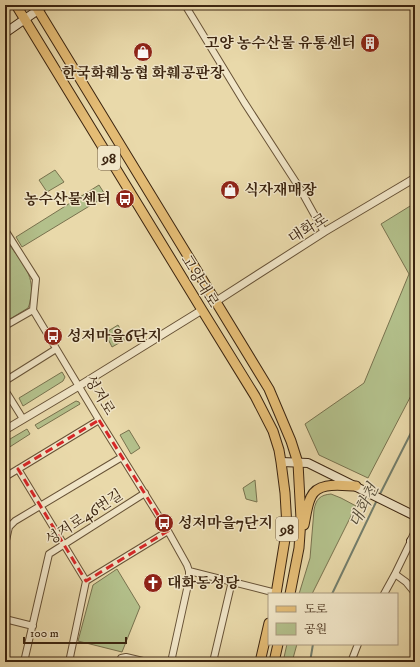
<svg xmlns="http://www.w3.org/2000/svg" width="420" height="667" viewBox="0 0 420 667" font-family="'IM FELL DW Pica','Noto Serif KR',serif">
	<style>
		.green { fill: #b3c08b; stroke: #78724e }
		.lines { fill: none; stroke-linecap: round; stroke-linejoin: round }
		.stream { stroke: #737e6c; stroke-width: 2 }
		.minor-casing { stroke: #675236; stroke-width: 8 }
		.tertiary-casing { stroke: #675236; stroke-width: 9 }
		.secondary-casing { stroke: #3c2510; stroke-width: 10 }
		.primary-casing { stroke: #3c2510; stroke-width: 11 }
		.minor { stroke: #f1e6c8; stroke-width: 6 }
		.tertiary { stroke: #f1e6c8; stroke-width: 7 }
		.secondary { stroke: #f1e6c8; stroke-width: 8 }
		.primary { stroke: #e4bc75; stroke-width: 9 }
		.marked { fill: none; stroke: #d62828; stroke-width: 3; stroke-dasharray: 8 5; stroke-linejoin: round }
		.labels { text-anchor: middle; stroke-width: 3; stroke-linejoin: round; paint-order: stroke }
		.shield { fill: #f1e6c8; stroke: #725f47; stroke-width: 1 }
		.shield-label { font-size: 14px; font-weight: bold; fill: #3c2510 }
		.poi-label { font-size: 15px; font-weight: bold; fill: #3c2510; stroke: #f1e6c8; text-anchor: start }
		.street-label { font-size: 15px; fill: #3c2510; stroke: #f1e6c8 }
		.water-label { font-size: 16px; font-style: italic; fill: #534a36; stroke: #f1e6c8 }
	</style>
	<rect width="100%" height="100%" fill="#e9d9aa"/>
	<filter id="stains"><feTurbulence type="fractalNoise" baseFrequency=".005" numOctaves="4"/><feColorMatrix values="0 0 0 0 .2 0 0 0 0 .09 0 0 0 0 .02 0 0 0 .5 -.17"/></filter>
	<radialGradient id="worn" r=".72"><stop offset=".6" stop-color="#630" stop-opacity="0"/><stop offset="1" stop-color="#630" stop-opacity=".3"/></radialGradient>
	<path class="green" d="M 55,170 L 64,182 L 47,192 L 39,180 Z
		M 99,185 L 106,196 L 22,247 L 16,237 Z
		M 415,203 L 415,388 L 368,478 L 319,455 L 305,424 L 364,383 L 409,274 L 381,224 Z
		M 5,244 L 9,244 C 21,262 34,273 31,296 C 30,300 30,304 28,308 L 5,322 Z
		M 118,325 L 126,339 L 112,347 L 105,333 Z
		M 62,372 L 65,377 L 63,381 L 23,406 L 19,398 Z
		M 76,401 L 79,402 L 80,404 L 38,429 L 35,425 Z
		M 27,429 L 30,434 L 5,450 L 5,442 Z
		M 129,430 L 140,448 L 131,454 L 120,435 Z
		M 255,480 L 257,502 L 246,499 L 243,488 Z
		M 331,494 L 341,498 L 356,506 L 312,594 L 299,594 L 310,558 L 314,510 C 316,499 320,495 331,494 Z
		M 117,569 L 140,607 L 122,652 L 78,641 L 93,585 Z
		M 287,644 L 297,644 L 292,662 L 283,662 Z"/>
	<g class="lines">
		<path class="stream" d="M 379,496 L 415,425
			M 332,594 L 377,500
			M 310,662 L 313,644"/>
		<g class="minor-casing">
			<path id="minor" d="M 185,5 L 244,102 L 299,187 L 324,232
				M 5,230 L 36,279 L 33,310 L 99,420 L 168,531 L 187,565 L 189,571 L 189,580 L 171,662
				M 5,326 L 33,310
				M 5,381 L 56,349
				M 5,390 L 23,419
				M 18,469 L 86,581
				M 5,477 L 99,420
				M 5,545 L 9,527 L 15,521 L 122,457
				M 189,571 L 276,593
				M 395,574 L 406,582 L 415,593
				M 384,594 L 395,574 L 411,541
				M 5,619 L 33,626
				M 24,662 L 49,554 L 145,493
				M 69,662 L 86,581 L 168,531
				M 120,662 L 121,658 L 126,657 L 147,662
				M 213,662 L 232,581
				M 351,662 L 358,644"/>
		</g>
		<g class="tertiary-casing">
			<path id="tertiary" d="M 38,10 L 45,5
				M 215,302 L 324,232 L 415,178
				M 5,430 L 79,386 L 202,310
				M 411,541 L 415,532"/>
		</g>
		<g class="secondary-casing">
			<path id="secondary" d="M 5,33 L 38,10
				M 281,462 L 308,463 L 415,516
				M 411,541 L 415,543"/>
		</g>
		<g class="primary-casing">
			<path id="primary" d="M 16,5 L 202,310 L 255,396 L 273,431 L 279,450 L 281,462 L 285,493 L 287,527 L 276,594
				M 35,5 L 269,389 L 291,441 L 298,463 L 301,519 L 299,548 L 290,594
				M 304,525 C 306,516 307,505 311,497 C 318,481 342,486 356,486
				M 260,662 L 269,623
				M 274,662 L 278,644"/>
		</g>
		<use href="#minor" class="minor"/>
		<use href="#tertiary" class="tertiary"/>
		<use href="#secondary" class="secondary"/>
		<use href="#primary" class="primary"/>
	</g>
	<path class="marked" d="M 99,420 L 168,531 L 86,581 L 18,469 Z"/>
	<defs>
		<g id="building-disc" transform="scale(1)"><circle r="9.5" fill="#8f2418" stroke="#f1e6c8"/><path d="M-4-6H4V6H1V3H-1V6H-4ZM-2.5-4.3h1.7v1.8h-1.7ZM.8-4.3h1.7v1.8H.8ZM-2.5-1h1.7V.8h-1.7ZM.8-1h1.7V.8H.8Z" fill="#fff"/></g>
		<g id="shop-disc" transform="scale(1)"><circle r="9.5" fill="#8f2418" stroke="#f1e6c8"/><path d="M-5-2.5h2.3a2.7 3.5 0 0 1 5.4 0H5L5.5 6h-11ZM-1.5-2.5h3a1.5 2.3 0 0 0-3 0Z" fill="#fff"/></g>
		<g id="bus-disc" transform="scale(1)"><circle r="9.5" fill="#8f2418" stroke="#f1e6c8"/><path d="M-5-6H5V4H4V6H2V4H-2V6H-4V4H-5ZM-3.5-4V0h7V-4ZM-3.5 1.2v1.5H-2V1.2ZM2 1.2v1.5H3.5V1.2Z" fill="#fff"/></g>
		<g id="church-disc" transform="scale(1)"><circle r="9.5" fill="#8f2418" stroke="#f1e6c8"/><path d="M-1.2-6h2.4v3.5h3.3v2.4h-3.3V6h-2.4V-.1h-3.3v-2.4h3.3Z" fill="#fff"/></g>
	</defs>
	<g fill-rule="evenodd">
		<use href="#building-disc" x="370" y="43"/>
		<use href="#shop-disc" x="143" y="52"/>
		<use href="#shop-disc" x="230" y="190"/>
		<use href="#bus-disc" x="125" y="199"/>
		<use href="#bus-disc" x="53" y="336"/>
		<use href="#bus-disc" x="164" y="523"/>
		<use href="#church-disc" x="153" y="583"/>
	</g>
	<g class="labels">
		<g class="shield">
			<rect x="98" y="146" width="22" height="24" rx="3"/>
			<rect x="276" y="517" width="22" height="24" rx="3"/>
		</g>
		<g class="shield-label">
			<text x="109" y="163">98</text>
			<text x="287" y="534">98</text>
		</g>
		<g class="poi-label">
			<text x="356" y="48" text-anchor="end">고양 농수산물 유통센터</text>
			<text x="143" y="78" text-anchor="middle">한국화훼농협 화훼공판장</text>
			<text x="244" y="195">식자재매장</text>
			<text x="111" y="204" text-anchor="end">농수산물센터</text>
			<text x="67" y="341">성저마을6단지</text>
			<text x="178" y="528">성저마을7단지</text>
			<text x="167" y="588">대화동성당</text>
		</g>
		<g class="street-label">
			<text transform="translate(308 228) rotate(-32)" y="5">대화로</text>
			<text transform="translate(200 281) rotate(59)" y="5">고양대로</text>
			<text transform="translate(100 395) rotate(59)" y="5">성저로</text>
			<text transform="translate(84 517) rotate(-33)" y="5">성저로46번길</text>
		</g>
		<g class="water-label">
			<text transform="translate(363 505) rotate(-64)" y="6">대화천</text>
		</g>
	</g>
	<rect width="420" height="667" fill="none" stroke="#e9d9aa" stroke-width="20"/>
	<rect x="6" y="6" width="408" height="655" fill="none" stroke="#3c2510" stroke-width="2"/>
	<rect x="10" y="10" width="400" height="647" fill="none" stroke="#3c2510"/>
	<rect x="268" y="593" width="130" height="52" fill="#f1e6c8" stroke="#a9997e"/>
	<rect x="276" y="606" width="20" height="6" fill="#e4bc75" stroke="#a9997e"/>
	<text x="304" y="613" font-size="12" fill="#3c2510">도로</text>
	<rect x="276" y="623" width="20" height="12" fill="#b3c08b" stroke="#a9997e"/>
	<text x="304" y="633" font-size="12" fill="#3c2510">공원</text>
	<path d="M24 637v6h102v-6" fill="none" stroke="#3c2510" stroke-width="2"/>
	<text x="30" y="637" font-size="12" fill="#3c2510" stroke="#f1e6c8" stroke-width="3" paint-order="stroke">100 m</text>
	<rect width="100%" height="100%" filter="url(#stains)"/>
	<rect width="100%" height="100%" fill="url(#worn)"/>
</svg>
